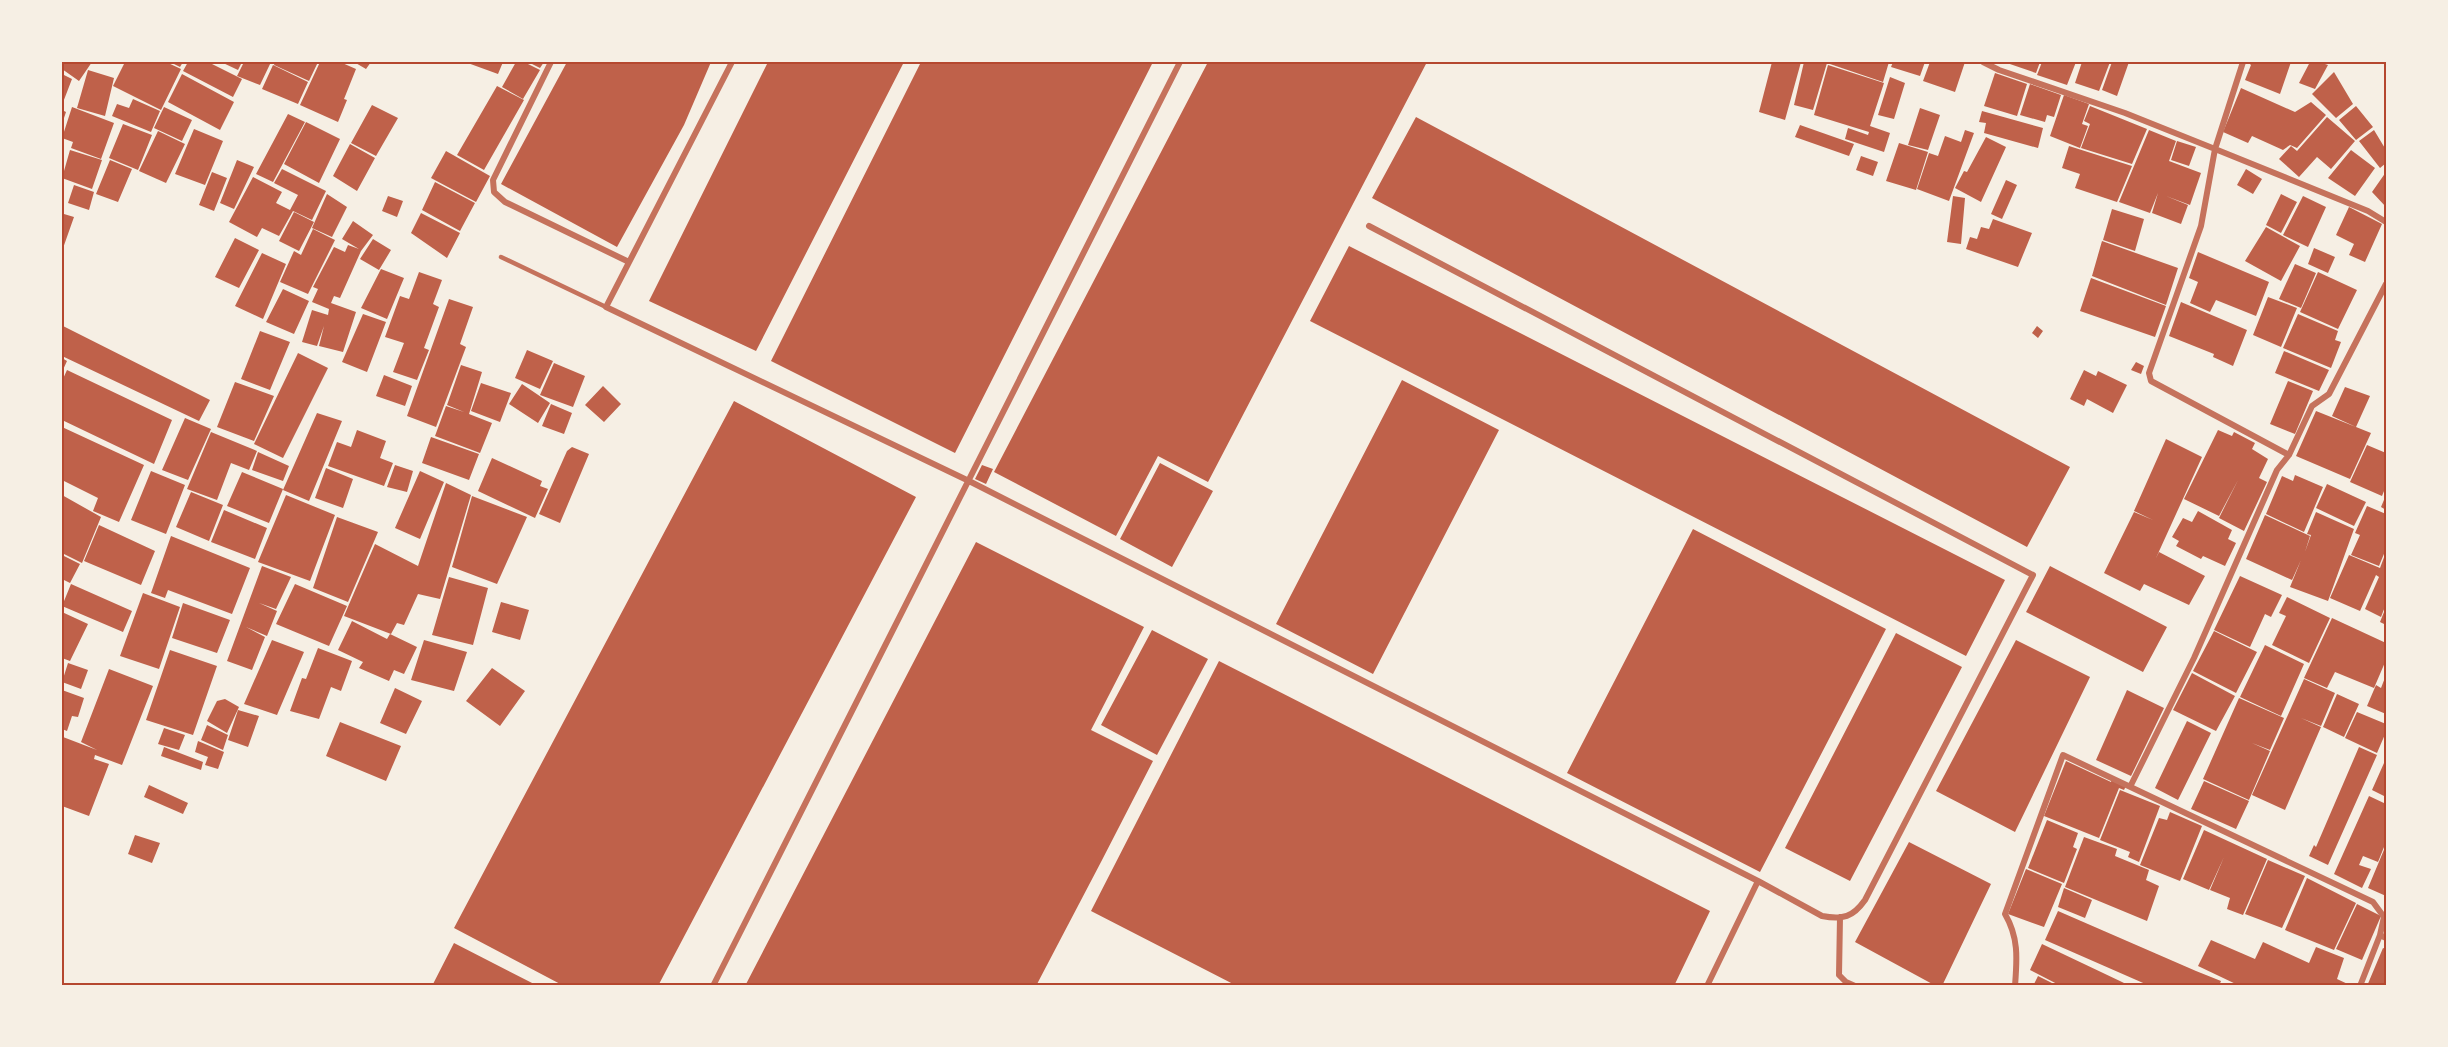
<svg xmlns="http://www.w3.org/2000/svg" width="2448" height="1047" viewBox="0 0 2448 1047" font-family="'Nunito Sans',sans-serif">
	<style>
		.building { fill: #bf614a }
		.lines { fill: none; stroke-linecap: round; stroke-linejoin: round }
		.service { stroke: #c5725c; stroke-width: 4.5 }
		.minor { stroke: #c5725c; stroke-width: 6 }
		.neatline { fill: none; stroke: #b5482f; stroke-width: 2 }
	</style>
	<rect width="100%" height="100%" fill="#f6efe4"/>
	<path class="building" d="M 62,62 L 92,62 L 79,81 L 62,69 Z
		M 125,62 L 166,62 L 181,69 L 161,110 L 113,86 Z
		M 170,62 L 183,62 L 180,67 Z
		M 188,62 L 208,62 L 242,79 L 233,97 L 183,71 Z
		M 221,62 L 242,62 L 238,70 Z
		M 244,62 L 271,62 L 260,85 L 237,76 Z
		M 275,62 L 318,62 L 309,81 L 274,65 Z
		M 320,62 L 340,62 L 356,69 L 344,99 L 347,100 L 338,122 L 300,105 Z
		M 354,62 L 371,62 L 366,69 Z
		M 465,62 L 503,62 L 498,74 Z
		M 516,62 L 524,62 L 540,70 L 523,99 L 502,87 Z
		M 528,62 L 544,62 L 540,68 Z
		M 567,62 L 711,62 L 684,125 L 617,247 L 501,184 Z
		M 768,62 L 904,62 L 756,351 L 649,301 Z
		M 921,62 L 1153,62 L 955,453 L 771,361 Z
		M 1208,62 L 1427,62 L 1208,482 L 1158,456 L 1116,536 L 994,472 Z
		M 1772,62 L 1801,62 L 1785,120 L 1759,112 Z
		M 1804,62 L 1889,62 L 1883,82 L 1827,63 L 1813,110 L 1794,105 Z
		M 1893,62 L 1925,62 L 1920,76 L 1891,67 Z
		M 1930,62 L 1965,62 L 1955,92 L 1923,81 Z
		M 2004,62 L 2040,62 L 2036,73 Z
		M 2042,62 L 2076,62 L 2067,85 L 2037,75 Z
		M 2082,62 L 2110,62 L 2099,91 L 2075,83 Z
		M 2112,62 L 2129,62 L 2117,96 L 2102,90 Z
		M 2248,62 L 2291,62 L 2280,94 L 2245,80 L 2251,65 Z
		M 2310,62 L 2319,62 L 2328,65 L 2315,89 L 2299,83 Z
		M 273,65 L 308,82 L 298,104 L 262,89 Z
		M 1828,65 L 1884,83 L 1870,126 L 1890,133 L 1884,152 L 1845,139 L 1848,128 L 1868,135 L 1869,132 L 1814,115 Z
		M 88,70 L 114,78 L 105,116 L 77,108 Z
		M 2334,72 L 2353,104 L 2336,118 L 2312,94 Z
		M 1995,73 L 2027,84 L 2017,116 L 1984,106 Z
		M 62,74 L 72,79 L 62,105 Z
		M 182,74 L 234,102 L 220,130 L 168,102 Z
		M 1890,77 L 1905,83 L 1894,119 L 1878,115 Z
		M 2030,84 L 2061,95 L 2054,117 L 2047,115 L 2045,122 L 2020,115 Z
		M 497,86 L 524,100 L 484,170 L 457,155 Z
		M 2241,88 L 2295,112 L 2311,102 L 2326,115 L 2297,148 L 2290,145 L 2283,150 L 2252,136 L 2248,143 L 2223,132 Z
		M 2064,95 L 2089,104 L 2082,124 L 2088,126 L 2080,148 L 2050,136 Z
		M 133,99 L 160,111 L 151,132 L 112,116 L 117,104 L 129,108 Z
		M 372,105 L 398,118 L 376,156 L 351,143 Z
		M 2090,106 L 2147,129 L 2132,164 L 2081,148 L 2090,124 L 2084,121 Z
		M 2356,106 L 2373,127 L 2356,140 L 2339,120 Z
		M 72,107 L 114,123 L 101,159 L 71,148 L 73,142 L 62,138 Z
		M 164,107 L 192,120 L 182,141 L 154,128 Z
		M 1920,108 L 1940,115 L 1928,150 L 1908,145 Z
		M 62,110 L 66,112 L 62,124 Z
		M 1982,111 L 2043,128 L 2038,148 L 1984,133 L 1986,123 L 1979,122 Z
		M 288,114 L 305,122 L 273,182 L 256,174 Z
		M 1416,117 L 2070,467 L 2027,547 L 1372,198 Z
		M 2327,117 L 2355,141 L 2331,169 L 2317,157 L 2299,177 L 2279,159 L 2291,146 L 2297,151 Z
		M 306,122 L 340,139 L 319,183 L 284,164 Z
		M 123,124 L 152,135 L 138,170 L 109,158 Z
		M 1800,125 L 1854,144 L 1849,156 L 1795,137 Z
		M 194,129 L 223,141 L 205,185 L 175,174 Z
		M 1965,130 L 1974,133 L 1949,201 L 1917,189 L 1929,153 L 1938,156 L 1945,136 L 1961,142 Z
		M 2149,130 L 2176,141 L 2169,161 L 2201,173 L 2190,205 L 2166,196 L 2188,205 L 2181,224 L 2152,213 L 2158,193 L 2150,213 L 2119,202 Z
		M 2374,130 L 2386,150 L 2386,163 L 2380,168 L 2359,141 Z
		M 158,131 L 185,144 L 166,183 L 139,171 Z
		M 1986,137 L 2006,147 L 1981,202 L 1955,188 L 1964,171 L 1967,172 Z
		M 2177,141 L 2196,147 L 2189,166 L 2171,160 Z
		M 1899,143 L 1928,152 L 1916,190 L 1886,181 Z
		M 350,144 L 375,158 L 357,191 L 333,176 Z
		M 2069,146 L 2132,166 L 2117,202 L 2075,188 L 2080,174 L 2062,168 Z
		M 70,150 L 102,160 L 92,189 L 62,178 Z
		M 2351,150 L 2375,168 L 2355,196 L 2328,178 Z
		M 446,151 L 490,176 L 476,202 L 431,178 Z
		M 1861,156 L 1878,162 L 1873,176 L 1856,170 Z
		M 110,160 L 132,169 L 118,202 L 96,194 Z
		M 237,160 L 254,167 L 234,209 L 220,203 Z
		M 282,169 L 326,191 L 312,220 L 293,211 L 279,236 L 262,228 L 257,237 L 229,222 L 253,177 L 282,192 L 276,203 L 290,210 L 298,195 L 274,183 Z
		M 2246,169 L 2262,179 L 2253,194 L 2237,185 Z
		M 212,172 L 227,178 L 214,211 L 199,205 Z
		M 2386,172 L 2386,207 L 2372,192 Z
		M 2006,180 L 2017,185 L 2002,219 L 1991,214 Z
		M 435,182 L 475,203 L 460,231 L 422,210 Z
		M 74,185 L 94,192 L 89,210 L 68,203 Z
		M 327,194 L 347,207 L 332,237 L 312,228 Z
		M 2281,194 L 2297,202 L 2281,233 L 2266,225 Z
		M 388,196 L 403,201 L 397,217 L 382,211 Z
		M 1953,196 L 1965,198 L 1961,244 L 1947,242 Z
		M 2303,196 L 2326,207 L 2308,247 L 2283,235 Z
		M 2349,207 L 2382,224 L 2365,262 L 2349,255 L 2354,244 L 2336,235 Z
		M 2112,209 L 2144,219 L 2135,251 L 2103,240 Z
		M 294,212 L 314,222 L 299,251 L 279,241 Z
		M 421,213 L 460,233 L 447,258 L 411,233 Z
		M 64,214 L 74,217 L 62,251 L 62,219 Z
		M 1993,219 L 2032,233 L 2018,267 L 1966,249 L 1970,237 L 1977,239 L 1981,227 L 1989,229 Z
		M 353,221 L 373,235 L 361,251 L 340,298 L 334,296 L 331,303 L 356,312 L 343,352 L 319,346 L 324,326 L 317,346 L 302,342 L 312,310 L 328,315 L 329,309 L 312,302 L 318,289 L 313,287 L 334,247 L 345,252 L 348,245 L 359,249 L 342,239 Z
		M 2266,227 L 2300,246 L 2281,281 L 2245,261 Z
		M 313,229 L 335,240 L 308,294 L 280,282 L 294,251 L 301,255 Z
		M 235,238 L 259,250 L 239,288 L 215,277 Z
		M 373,239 L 391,250 L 379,270 L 360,259 Z
		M 2102,241 L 2178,268 L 2166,305 L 2092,276 Z
		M 1349,246 L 2005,580 L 1966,656 L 1310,321 Z
		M 2314,248 L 2335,257 L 2328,273 L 2308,264 Z
		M 2198,252 L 2269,282 L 2256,316 L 2216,300 L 2210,312 L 2190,303 L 2198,282 L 2189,278 Z
		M 262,253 L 286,264 L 263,319 L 235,306 Z
		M 2295,264 L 2316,273 L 2301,308 L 2279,299 Z
		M 381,269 L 404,278 L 387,319 L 361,308 Z
		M 419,272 L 442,280 L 433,304 L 439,307 L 424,348 L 429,350 L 417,380 L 393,372 L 404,343 L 385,337 L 400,296 L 409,299 Z
		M 2318,272 L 2357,290 L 2338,329 L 2300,312 Z
		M 2091,278 L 2166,306 L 2155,337 L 2080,311 Z
		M 283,289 L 309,301 L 294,334 L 266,322 Z
		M 2268,297 L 2297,308 L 2281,347 L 2253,335 Z
		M 449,299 L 473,307 L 460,344 L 466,347 L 436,427 L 407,416 Z
		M 2181,302 L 2247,330 L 2233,366 L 2213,357 L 2214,354 L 2169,336 Z
		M 363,314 L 386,322 L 367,372 L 342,362 Z
		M 2298,314 L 2338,331 L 2335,340 L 2341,342 L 2331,368 L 2283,348 Z
		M 63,326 L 210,400 L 199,421 L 62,356 Z
		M 2037,326 L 2043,331 L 2038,338 L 2032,333 Z
		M 260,331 L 290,342 L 270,390 L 241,379 Z
		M 527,350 L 553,361 L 540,389 L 515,378 Z
		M 2284,351 L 2329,370 L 2319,391 L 2275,373 Z
		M 298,353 L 328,368 L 283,458 L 254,444 Z
		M 62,358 L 67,361 L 62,372 Z
		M 2136,362 L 2144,366 L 2141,374 L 2131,370 Z
		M 554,363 L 585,376 L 573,407 L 540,395 Z
		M 461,365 L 482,372 L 469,414 L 492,423 L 480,453 L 435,436 L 446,406 L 464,412 L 447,405 Z
		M 67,370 L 172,420 L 154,464 L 62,420 L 62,381 Z
		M 2084,370 L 2096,376 L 2098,371 L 2127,385 L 2113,413 L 2087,399 L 2084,406 L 2070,399 Z
		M 384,375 L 412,386 L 405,406 L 376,396 Z
		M 1402,380 L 1499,430 L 1373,674 L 1276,624 Z
		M 2288,381 L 2313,391 L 2295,434 L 2270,424 Z
		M 235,382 L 274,396 L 254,441 L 217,427 Z
		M 481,383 L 511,393 L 500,422 L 471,411 Z
		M 522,384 L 550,403 L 538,423 L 509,404 Z
		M 603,386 L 621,404 L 604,422 L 585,405 Z
		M 2345,387 L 2370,396 L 2356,427 L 2332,416 Z
		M 734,401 L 916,497 L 658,986 L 564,986 L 454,928 Z
		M 551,404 L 572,413 L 564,434 L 542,426 Z
		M 2316,411 L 2371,433 L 2350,479 L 2296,456 Z
		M 317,413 L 342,421 L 309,501 L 283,490 Z
		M 185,418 L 211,429 L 188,480 L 162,470 Z
		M 62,427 L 144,465 L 119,522 L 93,511 L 98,498 L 62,480 Z
		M 357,430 L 386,441 L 380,458 L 393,463 L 384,486 L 328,466 L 337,442 L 351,447 Z
		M 2218,430 L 2232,436 L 2234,432 L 2255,443 L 2252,449 L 2268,459 L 2259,478 L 2267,482 L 2244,531 L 2219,518 L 2238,480 L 2219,516 L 2184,499 Z
		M 211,432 L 257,451 L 249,470 L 231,463 L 217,500 L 187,489 Z
		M 431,437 L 479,454 L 469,480 L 422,463 Z
		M 2166,439 L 2202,457 L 2156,558 L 2159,552 L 2205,576 L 2189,605 L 2144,584 L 2140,591 L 2104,573 L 2134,512 L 2153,520 L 2134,511 Z
		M 2367,445 L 2386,453 L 2386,486 L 2382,496 L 2350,482 Z
		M 572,447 L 589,454 L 560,523 L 539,514 L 567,451 Z
		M 258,452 L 289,466 L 283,481 L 252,470 Z
		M 492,458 L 542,481 L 540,486 L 548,489 L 535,518 L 478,491 Z
		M 1160,463 L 1213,491 L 1172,567 L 1120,539 Z
		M 395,465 L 413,471 L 407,492 L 387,487 Z
		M 982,465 L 993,469 L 986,484 L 975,479 Z
		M 326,468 L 353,479 L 343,508 L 315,498 Z
		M 151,471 L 185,485 L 166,534 L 131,520 Z
		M 420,471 L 444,482 L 420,539 L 395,528 Z
		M 242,472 L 283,489 L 269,523 L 227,506 Z
		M 2295,475 L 2323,487 L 2304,532 L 2266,514 L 2282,476 L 2293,481 Z
		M 446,483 L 471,495 L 440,599 L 418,594 L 404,625 L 397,623 L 391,634 L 344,616 L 375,544 L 418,566 Z
		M 2327,484 L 2366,502 L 2354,526 L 2316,508 Z
		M 191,492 L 223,505 L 209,541 L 176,527 Z
		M 62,495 L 101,517 L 82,563 L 62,553 Z
		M 286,495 L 335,515 L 310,581 L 258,562 Z
		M 2386,495 L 2386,510 L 2381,507 Z
		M 472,496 L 527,517 L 497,584 L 452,567 Z
		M 2367,506 L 2386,514 L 2386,549 L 2379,566 L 2351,555 L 2360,535 L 2355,533 Z
		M 224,510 L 267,528 L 255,559 L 211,542 Z
		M 2198,511 L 2232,530 L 2228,539 L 2236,543 L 2225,566 L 2203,556 L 2201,559 L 2176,546 L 2179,541 L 2172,537 L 2183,518 L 2192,522 Z
		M 2316,512 L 2354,529 L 2328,601 L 2290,587 L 2301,560 L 2292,580 L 2246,559 L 2265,515 L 2310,536 L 2305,552 L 2311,535 L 2307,534 Z
		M 337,517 L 378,532 L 348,602 L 313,588 Z
		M 99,525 L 155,551 L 141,585 L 84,561 Z
		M 1693,529 L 1886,629 L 1760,872 L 1567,773 Z
		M 171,536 L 250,568 L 232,614 L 168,590 L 165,598 L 151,593 Z
		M 976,542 L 1144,627 L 1091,730 L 1153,761 L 1101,862 L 1036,986 L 745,986 Z
		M 2386,552 L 2386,604 L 2381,617 L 2365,609 L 2379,577 L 2376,575 L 2360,611 L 2330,598 L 2349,555 L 2380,568 Z
		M 62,555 L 80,564 L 70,583 L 62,579 Z
		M 262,566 L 291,577 L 276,609 L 259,603 L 277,611 L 267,636 L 246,627 L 265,637 L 252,670 L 227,661 Z
		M 2050,566 L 2167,627 L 2143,672 L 2026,612 Z
		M 2240,576 L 2282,595 L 2271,617 L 2265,614 L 2250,647 L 2214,630 Z
		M 449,577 L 488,588 L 473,645 L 432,635 Z
		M 71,584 L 132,611 L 123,632 L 62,606 Z
		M 295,584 L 347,606 L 329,646 L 276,624 Z
		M 143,593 L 180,607 L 159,669 L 120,656 Z
		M 2287,597 L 2330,618 L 2309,663 L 2272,645 L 2286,616 L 2279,613 Z
		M 501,602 L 529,610 L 520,640 L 492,632 Z
		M 183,603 L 230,620 L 217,653 L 172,638 Z
		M 2386,607 L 2386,625 L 2380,622 Z
		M 62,612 L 88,624 L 70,661 L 62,658 Z
		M 2332,618 L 2386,643 L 2386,660 L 2374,688 L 2335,672 L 2327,688 L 2304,678 Z
		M 352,621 L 387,639 L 390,634 L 417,647 L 404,674 L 394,670 L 389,681 L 359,668 L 363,662 L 338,650 Z
		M 1152,630 L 1208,659 L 1157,755 L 1101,725 Z
		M 2214,631 L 2257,652 L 2236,693 L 2193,671 Z
		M 1896,633 L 1962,667 L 1850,881 L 1785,848 Z
		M 272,640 L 304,652 L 277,715 L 244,704 Z
		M 424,640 L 467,652 L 454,691 L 411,680 Z
		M 2016,640 L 2090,677 L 2015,832 L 1936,791 Z
		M 2265,645 L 2304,664 L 2281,716 L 2240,697 Z
		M 318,648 L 352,661 L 341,691 L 331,687 L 319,719 L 290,711 L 302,678 L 306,679 Z
		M 170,650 L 217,666 L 193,735 L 146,720 Z
		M 1219,661 L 1710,911 L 1674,986 L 1237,986 L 1091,911 Z
		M 68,663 L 88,670 L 81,689 L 62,682 Z
		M 492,668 L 525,691 L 500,726 L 466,701 Z
		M 109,669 L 153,686 L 122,765 L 95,755 L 94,759 L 109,764 L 89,816 L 62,806 L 62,741 L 63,737 L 97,750 L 81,742 Z
		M 2192,673 L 2235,696 L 2216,731 L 2173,710 Z
		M 2386,675 L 2386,714 L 2367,706 L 2376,685 L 2381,688 Z
		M 2304,679 L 2335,693 L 2321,726 L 2301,718 L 2321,727 L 2285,810 L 2252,795 Z
		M 395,688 L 422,701 L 406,734 L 380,723 Z
		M 62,690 L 84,698 L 78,717 L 72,716 L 67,731 L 62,729 Z
		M 2127,690 L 2164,708 L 2131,776 L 2096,760 Z
		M 2337,694 L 2359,704 L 2344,737 L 2323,727 Z
		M 2239,698 L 2284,718 L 2270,750 L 2252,743 L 2270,751 L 2249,800 L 2203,779 Z
		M 225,699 L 239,707 L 227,733 L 207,721 L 217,701 Z
		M 238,710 L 259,716 L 248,747 L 228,740 Z
		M 2357,712 L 2386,724 L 2386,732 L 2377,753 L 2345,738 Z
		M 2187,721 L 2211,733 L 2178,800 L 2155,788 Z
		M 340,722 L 401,746 L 386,781 L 326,756 Z
		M 207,725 L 228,735 L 223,750 L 201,740 Z
		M 164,728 L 185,735 L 179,750 L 158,744 Z
		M 198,741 L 224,752 L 218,769 L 205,765 L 208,757 L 195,752 Z
		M 164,747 L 203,762 L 201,770 L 161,756 Z
		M 2359,747 L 2377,755 L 2328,865 L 2309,856 L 2314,845 L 2316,847 Z
		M 2066,761 L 2111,782 L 2112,778 L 2126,786 L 2124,790 L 2119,788 L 2099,838 L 2044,816 Z
		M 2384,763 L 2386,764 L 2386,797 L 2372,790 Z
		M 2204,781 L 2249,801 L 2236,829 L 2191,809 Z
		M 149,785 L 188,803 L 183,814 L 144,797 Z
		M 2120,790 L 2160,806 L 2139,862 L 2128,857 L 2130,852 L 2100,840 Z
		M 2369,796 L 2386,804 L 2386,842 L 2378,862 L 2363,856 L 2359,865 L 2371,869 L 2362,888 L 2334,874 Z
		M 2170,812 L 2202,826 L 2180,881 L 2140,865 L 2159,818 L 2167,820 Z
		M 2047,820 L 2078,833 L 2073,847 L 2077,849 L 2064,883 L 2028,868 Z
		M 2204,830 L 2267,859 L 2243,915 L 2227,909 L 2230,898 L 2210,890 L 2224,857 L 2209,890 L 2183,879 Z
		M 135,835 L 160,843 L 152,863 L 128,854 Z
		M 2084,837 L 2117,849 L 2115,856 L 2149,870 L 2146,880 L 2159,886 L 2147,921 L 2065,887 Z
		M 1909,842 L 1991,884 L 1942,986 L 1936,986 L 1855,942 Z
		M 2386,845 L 2386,896 L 2368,888 Z
		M 2268,860 L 2305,876 L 2282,928 L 2245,914 Z
		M 2026,869 L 2062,884 L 2044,927 L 2008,914 Z
		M 2307,878 L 2356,903 L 2334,950 L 2285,930 Z
		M 2064,888 L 2092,900 L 2085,918 L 2058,907 Z
		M 2357,904 L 2381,916 L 2362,960 L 2336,949 Z
		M 2058,911 L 2196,971 L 2221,981 L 2219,986 L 2150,986 L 2045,940 Z
		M 2211,940 L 2255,959 L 2263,942 L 2309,963 L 2316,947 L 2344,958 L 2337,979 L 2352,986 L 2240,986 L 2198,966 Z
		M 454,943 L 538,986 L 432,986 Z
		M 2042,944 L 2122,982 L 2130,986 L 2061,986 L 2030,970 Z
		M 2383,948 L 2386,949 L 2386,986 L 2367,986 Z
		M 2038,976 L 2058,986 L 2033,986 Z"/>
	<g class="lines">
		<path class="service" d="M 501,257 L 606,307"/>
		<path class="minor" d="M 551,62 L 493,180 L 494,192 L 505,202 L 629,262
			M 732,62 L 606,307 L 969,481 L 1758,881 L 1822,916 C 1843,920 1853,917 1865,900 L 2033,575 L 1369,226
			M 1983,62 L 1999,70 L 2125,113 L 2215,149 L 2201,226 L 2149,373 L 2151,381 L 2289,455
			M 2243,62 L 2215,149 L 2368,211 L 2386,222
			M 2131,785 L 2194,658 L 2277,470 L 2289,455 L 2312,406 L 2329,394 L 2386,284
			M 1840,917 L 1839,975 L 1846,982 L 1855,986
			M 713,986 L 1180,62
			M 1707,986 L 1758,881
			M 2015,986 C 2017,959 2019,938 2005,914 L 2063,755 L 2373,902 L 2384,917 L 2380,935 L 2386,938
			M 2360,986 L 2380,935"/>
	</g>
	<rect width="2448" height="1047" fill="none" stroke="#f6efe4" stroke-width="126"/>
	<rect x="63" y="63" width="2322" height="921" class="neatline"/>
</svg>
